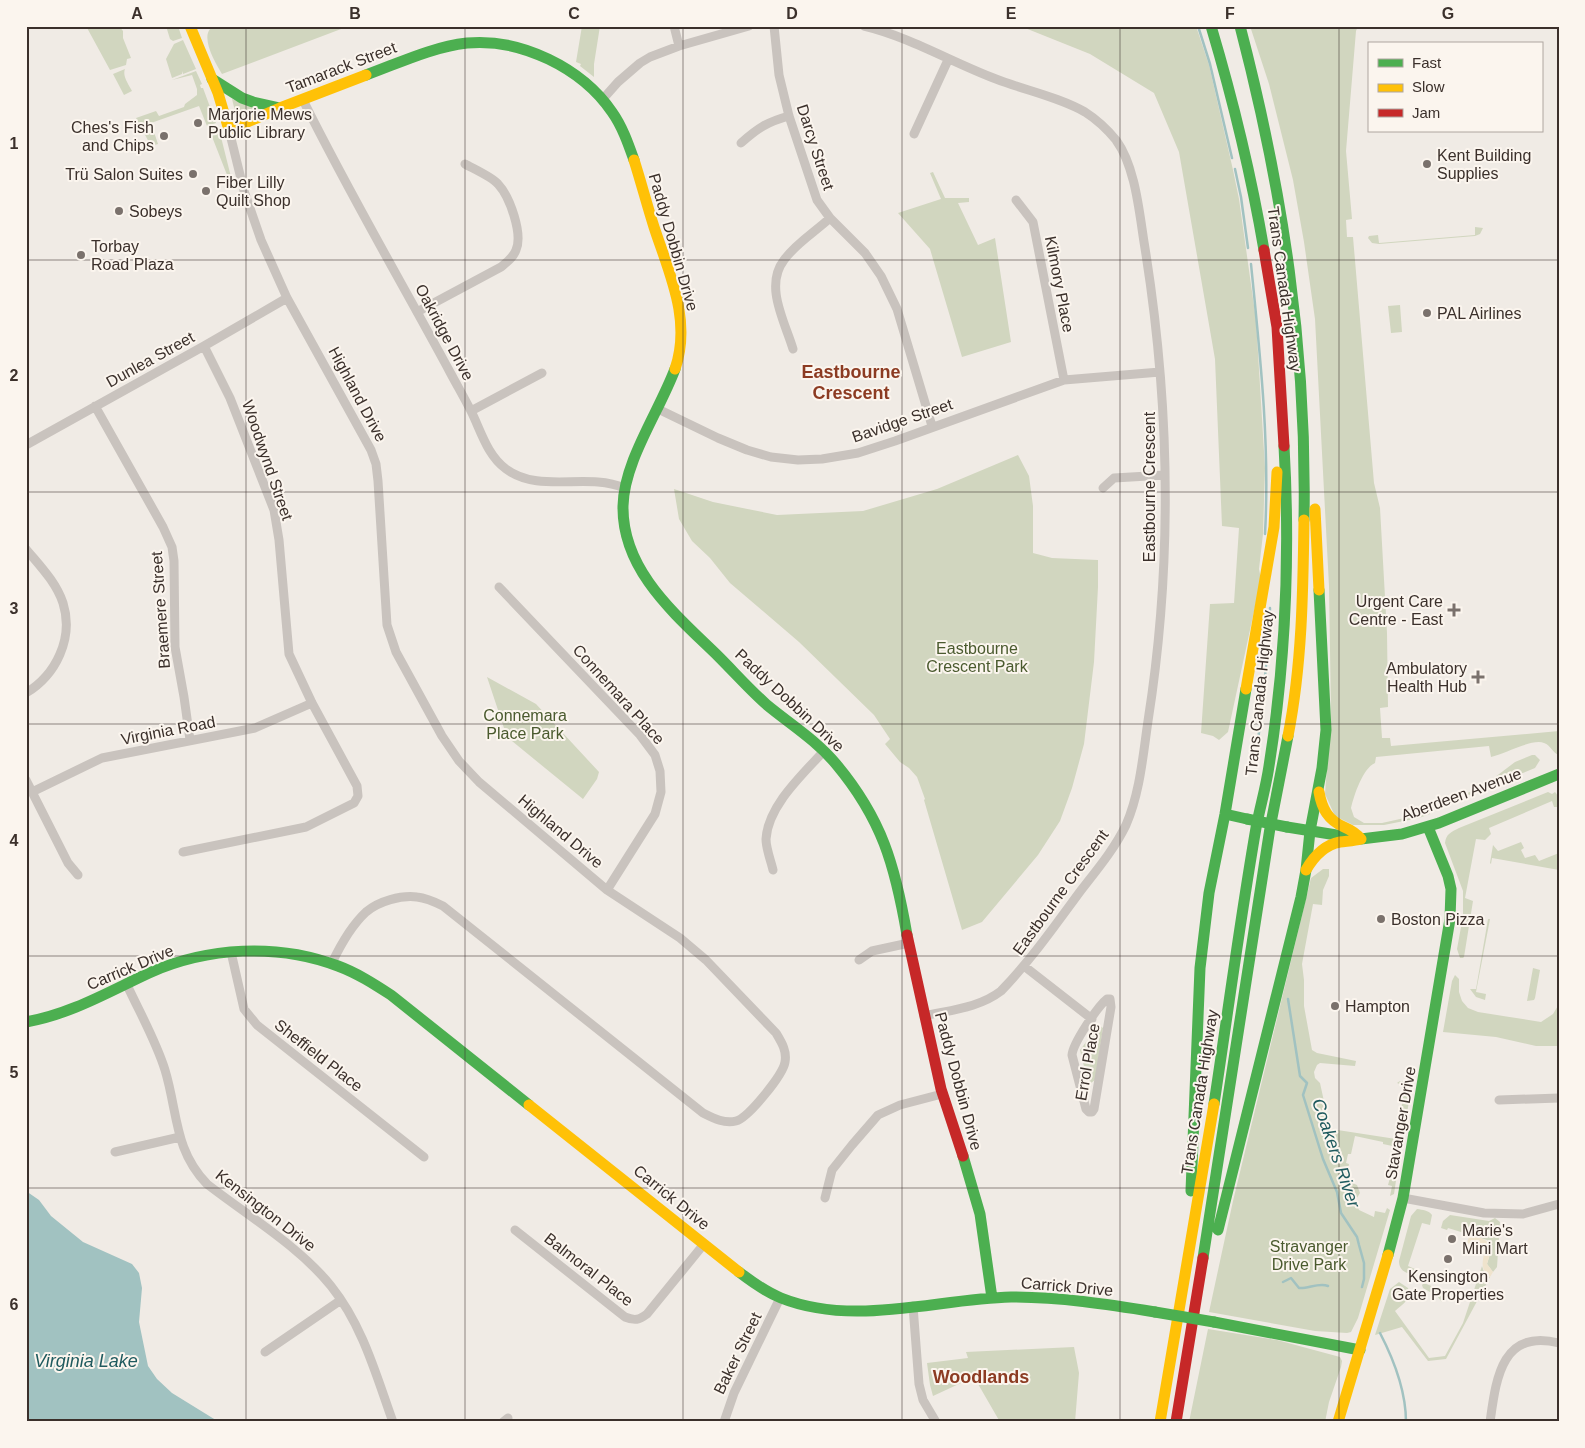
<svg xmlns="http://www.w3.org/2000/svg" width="1585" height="1448" viewBox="0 0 1585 1448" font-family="Helvetica,sans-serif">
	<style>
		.green { fill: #d1d6bf }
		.sand { fill: #efe3cc }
		.water { fill: #a1c2c1 }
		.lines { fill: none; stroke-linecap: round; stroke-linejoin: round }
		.stream { stroke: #a1c2c1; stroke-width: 2.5 }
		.street { stroke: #c9c3be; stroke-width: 9 }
		.fast { stroke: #4caf50; stroke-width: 11 }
		.slow { stroke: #ffc107; stroke-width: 11 }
		.jam { stroke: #c62828; stroke-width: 11 }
		.fast-bridge { stroke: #4caf50; stroke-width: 11 }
		.grid { fill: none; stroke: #3b302b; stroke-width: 1; stroke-opacity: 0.55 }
		.poi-dot { fill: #7a716c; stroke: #fbf5ee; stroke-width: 2 }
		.labels { text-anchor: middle; stroke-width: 4; stroke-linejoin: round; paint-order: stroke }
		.street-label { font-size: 16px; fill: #3b302b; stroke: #fbf5ee }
		.poi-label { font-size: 16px; fill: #3b302b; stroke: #fbf5ee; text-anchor: start }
		.park-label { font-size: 16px; fill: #4a5a2e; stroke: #fbf5ee }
		.neighbourhood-label { font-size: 18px; font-weight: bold; fill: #8c3b22; stroke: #fbf5ee }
		.water-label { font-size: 18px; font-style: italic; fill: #1f5a5e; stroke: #fbf5ee }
		.neatline { fill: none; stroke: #3b302b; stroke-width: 2 }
		.grid-label { font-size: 16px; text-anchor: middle; font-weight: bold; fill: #3b302b }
	</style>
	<rect width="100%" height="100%" fill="#f0ebe5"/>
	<path class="green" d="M 86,26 L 119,26 L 123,31 L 123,38 L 131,58 L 127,59 L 126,65 L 110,70 Z
		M 166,26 L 178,26 L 182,38 L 173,41 L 170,39 Z
		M 214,26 L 349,26 L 222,74 C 215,62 198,34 214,26 Z
		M 582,26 L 600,26 L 594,64 L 594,77 L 580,66 L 581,64 L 576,62 Z
		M 1020,26 L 1196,26 L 1209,65 L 1233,170 L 1239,199 L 1256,320 L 1265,468 L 1263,534 L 1259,569 L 1261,579 L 1228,732 L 1219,740 L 1213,736 L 1201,733 L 1210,604 L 1234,603 L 1239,528 L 1222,526 L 1215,359 L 1179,152 L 1154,93 L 1090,54 Z
		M 1250,26 L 1358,26 L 1356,31 L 1346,151 L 1352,219 L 1346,220 L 1347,237 L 1353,237 L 1374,483 L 1380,508 L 1387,633 L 1388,707 L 1380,708 L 1382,738 L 1390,738 L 1391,746 L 1559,731 L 1559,755 C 1552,753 1551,745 1544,743 C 1533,738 1505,754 1491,757 L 1489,746 L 1376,757 L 1375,763 C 1363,768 1354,795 1351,808 L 1354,817 L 1364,823 L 1382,823 L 1409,817 L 1482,787 L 1515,762 L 1532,755 L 1535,755 L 1540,760 L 1535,768 L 1437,808 L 1429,812 L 1430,814 L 1419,818 L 1384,825 L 1353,825 L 1335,816 L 1325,794 L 1331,714 L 1329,586 L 1315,319 L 1304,242 L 1293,180 L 1269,84 Z
		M 183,40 L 196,69 L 183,74 L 182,71 L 182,74 L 172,78 L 166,59 L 174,44 Z
		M 125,69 C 122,76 129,85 132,91 L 124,95 L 113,74 Z
		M 196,71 L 202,84 L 200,85 L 201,88 L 203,88 L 216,123 L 207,126 L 199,106 L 151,123 L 158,144 L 151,146 L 136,118 L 156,111 L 159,116 L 184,107 L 185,104 L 197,95 L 197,89 L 192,75 L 172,80 Z
		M 232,99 L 257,108 L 257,111 L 237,119 Z
		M 218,125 L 232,181 L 229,180 L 209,129 Z
		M 933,172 L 945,198 L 969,198 L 969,202 L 958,203 L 978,245 L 995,238 L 1011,342 L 962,357 L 930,249 L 898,213 L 941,199 L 930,173 Z
		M 1475,227 L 1483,228 L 1480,234 L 1475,236 L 1379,244 L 1372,243 L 1368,238 L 1369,236 L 1378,235 L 1379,243 L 1475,235 Z
		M 1400,305 L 1402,332 L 1391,333 L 1388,306 Z
		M 1018,455 L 1029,476 L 1033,506 L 1033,553 L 1052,558 L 1098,560 L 1098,587 L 1094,662 L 1084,744 L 1072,788 L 1060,821 L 1038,855 L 982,922 L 962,930 L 924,800 L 925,799 L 917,777 L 909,768 L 900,762 L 885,744 L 890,739 L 874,715 L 799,642 L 730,583 L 710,558 L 692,541 L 679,519 L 674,489 L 713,502 L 777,515 L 863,511 L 937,489 Z
		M 487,677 L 536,704 L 599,772 L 597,779 L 583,799 L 507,737 Z
		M 1548,792 L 1552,794 L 1555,792 C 1559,796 1560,802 1557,807 L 1554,807 L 1552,801 L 1489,828 L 1491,834 L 1485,840 L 1476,839 L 1465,898 L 1473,901 L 1464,957 L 1463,958 L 1460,958 L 1457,949 L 1463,916 L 1463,891 L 1445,843 C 1446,834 1451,832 1459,828 Z
		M 1521,842 L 1524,848 L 1521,850 L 1525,858 L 1535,855 L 1539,861 L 1559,853 L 1559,870 L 1492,858 L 1491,864 L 1490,863 L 1493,845 L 1498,851 Z
		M 1323,869 L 1329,869 L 1329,876 L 1323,890 L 1322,905 L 1313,904 L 1302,964 L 1304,980 L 1304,1006 L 1312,1050 L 1317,1053 L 1356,1061 L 1355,1066 L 1320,1063 L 1317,1065 L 1314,1072 L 1315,1078 L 1320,1083 L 1325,1106 L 1324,1114 L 1327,1126 L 1331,1129 L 1396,1139 L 1405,1086 L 1397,1083 L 1400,1081 L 1406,1081 L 1406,1083 L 1411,1090 L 1400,1153 L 1398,1155 L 1396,1154 L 1397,1147 L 1383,1144 L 1383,1142 L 1355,1136 L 1351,1154 L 1348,1154 L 1346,1163 L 1349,1164 L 1347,1175 L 1350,1182 L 1357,1185 L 1360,1193 L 1355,1201 L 1359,1210 L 1374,1217 L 1375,1211 L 1385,1213 L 1387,1208 L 1390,1210 L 1358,1318 L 1351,1332 L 1347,1333 L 1315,1331 L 1209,1312 L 1233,1201 L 1311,878 Z
		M 1488,919 L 1490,919 L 1476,992 L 1486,994 L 1485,1000 L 1476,997 L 1470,989 L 1476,989 Z
		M 1533,968 L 1540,970 L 1535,998 L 1534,1000 L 1527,1001 Z
		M 1455,975 L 1459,979 L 1459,992 L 1462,1001 L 1468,1008 L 1478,1012 L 1541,1022 L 1553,1014 L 1559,1004 L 1558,1046 L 1536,1046 L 1496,1037 L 1443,1032 L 1452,981 Z
		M 1099,1025 L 1103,1028 L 1095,1080 L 1091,1083 L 1087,1079 L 1080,1050 Z
		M 1394,1164 L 1398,1167 L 1394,1194 L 1390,1196 L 1392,1186 L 1388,1185 Z
		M 1417,1209 C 1423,1210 1428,1210 1432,1215 L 1430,1225 L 1422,1223 L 1408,1266 L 1415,1269 L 1412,1274 C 1404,1273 1399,1269 1399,1261 L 1411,1216 Z
		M 1450,1215 L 1489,1221 L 1495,1218 L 1500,1222 L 1497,1267 L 1493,1272 L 1487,1264 L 1491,1251 L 1487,1240 L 1448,1228 L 1447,1230 L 1441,1228 L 1443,1221 Z
		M 1482,1266 L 1484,1272 L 1490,1277 L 1446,1359 L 1428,1361 L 1402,1327 L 1375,1335 L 1390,1289 L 1399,1282 L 1408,1288 C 1412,1299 1403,1304 1395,1311 L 1429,1358 L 1445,1356 L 1463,1323 Z
		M 1424,1283 L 1441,1290 L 1446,1295 L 1452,1293 L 1451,1296 L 1442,1297 L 1442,1302 L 1437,1296 L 1423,1288 L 1422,1285 Z
		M 1208,1329 L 1277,1340 L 1340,1357 L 1342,1361 L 1341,1367 L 1329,1402 L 1325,1422 L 1189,1422 Z
		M 1074,1347 L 1079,1373 L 1075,1422 L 1000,1422 L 974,1377 L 933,1396 L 930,1385 L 927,1363 L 968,1358 L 966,1352 Z"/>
	<path class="sand" d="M 1470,1234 C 1490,1241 1494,1242 1487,1264 L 1493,1272 L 1490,1277 C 1479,1267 1483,1262 1485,1249 L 1467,1243 Z"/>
	<path class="water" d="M 26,1191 L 39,1200 L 51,1216 L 83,1242 L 132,1264 L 139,1273 L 142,1288 L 139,1322 L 148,1366 L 157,1379 L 172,1393 L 219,1422 L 26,1422 Z"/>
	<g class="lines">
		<path class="stream" d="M 1198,26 L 1210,64 L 1232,158
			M 1235,169 L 1241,197 L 1248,248
			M 1251,264 C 1260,354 1270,444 1265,534
			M 1269,631 L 1270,608
			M 1255,759 L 1262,712 L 1268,642
			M 1288,999 L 1300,1076 L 1307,1083 L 1303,1095 L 1323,1159 L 1337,1192 L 1341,1213 L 1357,1237 L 1359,1245 L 1364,1263 L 1364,1279 L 1362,1287
			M 1283,1282 L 1291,1278 L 1299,1288 C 1308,1289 1319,1282 1328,1286
			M 1380,1333 C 1394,1360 1406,1391 1406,1422"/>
		<path class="street" d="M 674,26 L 679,46
			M 774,26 L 779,75 L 789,116 L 817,200 L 830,218 L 865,253 L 881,276 L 897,309 L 932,426
			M 864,26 C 910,37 951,62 996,79 C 1024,90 1059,97 1085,112 C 1096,119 1107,129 1116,140 C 1135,166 1139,210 1144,242 C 1170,401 1173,562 1148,721 C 1143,755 1140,793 1126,825 C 1114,850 1095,872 1079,893 C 1054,927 1030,961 1001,991 C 979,1008 950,1010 924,1016
			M 303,100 C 349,193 402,283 451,374 C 458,387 465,399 471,411 C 481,431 487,455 506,469 C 540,494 587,472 624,488
			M 602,100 L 618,82 L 640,63 L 650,57 L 679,46 L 749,26
			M 229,130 L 244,191 L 261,240 L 287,298 L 371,450 L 376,464 L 378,481 L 387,625 L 396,652 L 442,736 L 459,761 L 479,782 L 607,890 L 680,938 L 706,960 L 776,1033 C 782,1043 787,1051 785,1062 C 783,1075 748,1118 736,1121 C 724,1124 713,1118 703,1113 L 443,906 C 435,902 427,898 417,897 C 401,895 379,901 366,912 C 352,925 340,946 332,963
			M 914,134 L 948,60
			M 741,143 C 758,128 767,122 789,116
			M 1016,200 L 1033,222 L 1064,380
			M 417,312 L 501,267 C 507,262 513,258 516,250 C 523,234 510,197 498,184 C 492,177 474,169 465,164
			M 793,349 C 785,322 764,286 784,260 C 796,243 815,232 830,218
			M 95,406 L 163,527 L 172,547 L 174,561 L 175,647 L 184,697 L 190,740
			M 658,409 L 718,438 L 747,450 L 771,457 L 798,460 L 822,459 L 858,453 L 895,441 L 1064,380 L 1160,372
			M 471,411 L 542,373
			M 26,445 L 204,346 L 287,298
			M 1103,488 L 1114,478 L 1165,475
			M 26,549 C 40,566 56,582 63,603 C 74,638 56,675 26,693
			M 499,587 L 640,735 L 655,755 L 660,771 L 661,792 L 655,814 L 607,890
			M 26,780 L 68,863 L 78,875
			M 32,792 L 102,758 L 255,728 L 312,703
			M 183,852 L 306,827 L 354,803 L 358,796 L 357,786 L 312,703 L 289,654 L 279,540 L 274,510 L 230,398 L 204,346
			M 773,870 C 771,861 766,849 766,839 C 768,806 802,775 823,752
			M 231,952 L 244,1009 L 257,1025 L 424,1157
			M 859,960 L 872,951 L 909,943
			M 1024,966 L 1092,1019
			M 127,985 C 140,1013 156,1041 165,1070 C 178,1113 174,1150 207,1184 C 248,1216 299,1246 331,1286 C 363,1326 376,1375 393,1422
			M 1107,999 L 1110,999 L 1111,1007 L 1094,1109 L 1092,1112 L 1089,1112 L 1086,1109 L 1072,1055 C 1073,1043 1098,1006 1107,999 Z
			M 1499,1100 L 1559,1098
			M 115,1152 L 180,1137
			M 825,1198 L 832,1170 L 852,1145 L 878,1115 L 900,1105 L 942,1094
			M 1403,1198 L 1484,1213 L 1523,1214 L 1559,1204
			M 515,1230 L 625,1317 C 635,1321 639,1320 647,1314 L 704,1244
			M 913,1306 L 919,1384 L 923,1400 L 936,1422
			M 265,1352 L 341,1300
			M 503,1422 L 508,1418
			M 724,1422 L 734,1393 L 780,1298
			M 1490,1422 C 1496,1380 1501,1328 1559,1343"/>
		<path class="fast" d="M 1211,26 C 1233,100 1251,174 1264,250
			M 1240,26 C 1283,191 1307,349 1304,520
			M 366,75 C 399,63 432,47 467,43 C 521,38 582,68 612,112 C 622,126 628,143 634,160
			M 212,79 L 242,98 L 253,102 L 280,108
			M 675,369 C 659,412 624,461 623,506 C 622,571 676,615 719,657 C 735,673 750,690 767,705 C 790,724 816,740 836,764 C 882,819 895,865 907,935
			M 1225,814 L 1247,819
			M 1287,827 L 1361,839 L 1402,834 L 1439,823 L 1559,774
			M 26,1022 C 71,1014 108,992 149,973 C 207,947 278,943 338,966 C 357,973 374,984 391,995 L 529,1105
			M 1214,1104 C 1228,1012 1240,920 1256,828 C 1260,807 1266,787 1269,766 C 1286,660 1290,552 1284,446
			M 963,1156 L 980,1214 L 992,1298
			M 1191,1191 L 1200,968 L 1209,893 L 1225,814 L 1246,689
			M 1218,1230 L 1301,897 L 1306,870 L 1310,831 L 1322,768 L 1326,730 L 1319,590
			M 1388,1255 L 1403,1198 L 1450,919 L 1451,889 L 1448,876 L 1428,827
			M 1203,1258 L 1270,828 L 1288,736
			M 739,1272 C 752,1282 766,1292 781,1298 C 854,1327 935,1299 1011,1297 C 1059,1297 1107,1304 1155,1312
			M 1214,1322 L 1360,1350"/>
		<path class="slow" d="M 190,26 L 218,93 L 229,130 L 280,108 L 366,75
			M 634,160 C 641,182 647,205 654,227 C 669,273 692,320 675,369
			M 1315,509 L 1319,590
			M 1246,689 L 1274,527 L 1277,472
			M 1288,736 C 1302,665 1303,592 1304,520
			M 1306,870 C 1314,856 1324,845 1340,842 C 1347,841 1354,841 1361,839 C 1356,833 1351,830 1344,827 C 1328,820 1322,809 1319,792
			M 529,1105 L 739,1272
			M 1160,1422 L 1214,1104
			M 1338,1422 L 1388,1255"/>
		<path class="jam" d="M 1264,250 L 1277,327 L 1284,446
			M 907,935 L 941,1089 L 963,1156
			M 1176,1422 L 1203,1258"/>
		<path class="fast-bridge" d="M 1247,819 L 1287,827
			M 1155,1312 L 1214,1322"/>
	</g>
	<path class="grid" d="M 246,26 L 246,1422M 465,26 L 465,1422M 683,26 L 683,1422M 902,26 L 902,1422M 1120,26 L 1120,1422M 1339,26 L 1339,1422M 26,260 L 1559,260M 26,492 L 1559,492M 26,724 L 1559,724M 26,956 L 1559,956M 26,1188 L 1559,1188"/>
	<g class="poi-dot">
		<circle cx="198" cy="123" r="5"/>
		<circle cx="164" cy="136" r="5"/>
		<circle cx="1427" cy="164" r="5"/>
		<circle cx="193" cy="174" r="5"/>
		<circle cx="206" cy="191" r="5"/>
		<circle cx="119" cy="211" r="5"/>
		<circle cx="81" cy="255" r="5"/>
		<circle cx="1427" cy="313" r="5"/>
		<path d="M1451.5 602.5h5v5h5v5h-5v5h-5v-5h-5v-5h5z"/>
		<path d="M1475.5 669.5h5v5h5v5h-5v5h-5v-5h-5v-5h5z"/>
		<circle cx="1381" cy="919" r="5"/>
		<circle cx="1335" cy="1006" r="5"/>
		<circle cx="1452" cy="1239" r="5"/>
		<circle cx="1448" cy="1259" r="5"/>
	</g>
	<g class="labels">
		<g class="street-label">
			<text transform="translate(341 67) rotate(-21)" y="6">Tamarack Street</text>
			<text transform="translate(816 147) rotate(72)" y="6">Darcy Street</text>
			<text transform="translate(674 242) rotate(74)" y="6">Paddy Dobbin Drive</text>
			<text transform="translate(1060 284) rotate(79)" y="6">Kilmory Place</text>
			<text transform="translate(1285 289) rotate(82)" y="6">Trans Canada Highway</text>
			<text transform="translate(445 332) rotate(62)" y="6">Oakridge Drive</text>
			<text transform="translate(150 359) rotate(-29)" y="6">Dunlea Street</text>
			<text transform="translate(358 394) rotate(62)" y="6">Highland Drive</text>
			<text transform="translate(902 420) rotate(-19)" y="6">Bavidge Street</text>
			<text transform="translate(268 460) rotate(71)" y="6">Woodwynd Street</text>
			<text transform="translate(1149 487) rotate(-90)" y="6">Eastbourne Crescent</text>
			<text transform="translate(160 610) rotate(-94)" y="6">Braemere Street</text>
			<text transform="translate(1259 693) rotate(-84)" y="6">Trans Canada Highway</text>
			<text transform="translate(619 694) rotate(48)" y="6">Connemara Place</text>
			<text transform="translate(790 700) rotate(43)" y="6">Paddy Dobbin Drive</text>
			<text transform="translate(168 730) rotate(-11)" y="6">Virginia Road</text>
			<text transform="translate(1461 794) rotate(-20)" y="6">Aberdeen Avenue</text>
			<text transform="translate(561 831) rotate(40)" y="6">Highland Drive</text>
			<text transform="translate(1060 892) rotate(-54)" y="6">Eastbourne Crescent</text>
			<text transform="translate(130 967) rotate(-23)" y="6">Carrick Drive</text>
			<text transform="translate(319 1055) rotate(38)" y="6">Sheffield Place</text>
			<text transform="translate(1087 1062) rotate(-80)" y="6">Errol Place</text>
			<text transform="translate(959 1081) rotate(75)" y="6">Paddy Dobbin Drive</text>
			<text transform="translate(1199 1092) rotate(-81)" y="6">Trans Canada Highway</text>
			<text transform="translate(1400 1123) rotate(-80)" y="6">Stavanger Drive</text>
			<text transform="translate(672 1197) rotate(39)" y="6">Carrick Drive</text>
			<text transform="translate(266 1210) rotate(38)" y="6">Kensington Drive</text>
			<text transform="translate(589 1269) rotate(38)" y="6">Balmoral Place</text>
			<text transform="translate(1067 1286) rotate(5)" y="6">Carrick Drive</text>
			<text transform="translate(737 1353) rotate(-64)" y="6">Baker Street</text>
		</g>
		<g class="poi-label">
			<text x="208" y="120">Marjorie Mews<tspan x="208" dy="18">Public Library</tspan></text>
			<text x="154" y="133" text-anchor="end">Ches's Fish<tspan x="154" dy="18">and Chips</tspan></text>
			<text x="1437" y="161">Kent Building<tspan x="1437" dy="18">Supplies</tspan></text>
			<text x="183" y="180" text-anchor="end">Trü Salon Suites</text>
			<text x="216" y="188">Fiber Lilly<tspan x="216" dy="18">Quilt Shop</tspan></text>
			<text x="129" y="217">Sobeys</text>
			<text x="91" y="252">Torbay<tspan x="91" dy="18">Road Plaza</tspan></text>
			<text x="1437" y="319">PAL Airlines</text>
			<text x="1443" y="607" text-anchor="end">Urgent Care<tspan x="1443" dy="18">Centre - East</tspan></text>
			<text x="1467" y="674" text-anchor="end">Ambulatory<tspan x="1467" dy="18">Health Hub</tspan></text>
			<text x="1391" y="925">Boston Pizza</text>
			<text x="1345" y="1012">Hampton</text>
			<text x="1462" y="1236">Marie's<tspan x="1462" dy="18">Mini Mart</tspan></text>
			<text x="1448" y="1282" text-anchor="middle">Kensington<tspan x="1448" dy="18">Gate Properties</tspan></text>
		</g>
		<g class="park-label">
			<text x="977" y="654">Eastbourne<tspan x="977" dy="18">Crescent Park</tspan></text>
			<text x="525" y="721">Connemara<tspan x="525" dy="18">Place Park</tspan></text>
			<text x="1309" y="1252">Stravanger<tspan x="1309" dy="18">Drive Park</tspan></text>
		</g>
		<g class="neighbourhood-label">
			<text x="851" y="378">Eastbourne<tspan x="851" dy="21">Crescent</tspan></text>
			<text x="981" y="1383">Woodlands</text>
		</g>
		<g class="water-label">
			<text transform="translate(1336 1153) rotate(71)" y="6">Coakers River</text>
			<text x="86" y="1367">Virginia Lake</text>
		</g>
	</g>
	<rect width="1585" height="1448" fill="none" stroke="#fbf5ee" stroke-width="55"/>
	<rect x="1368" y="42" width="175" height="90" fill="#fbf5ee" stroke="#aea6a0"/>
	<rect x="1378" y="59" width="25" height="8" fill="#4caf50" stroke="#aea6a0"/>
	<text x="1412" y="68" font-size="15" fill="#3b302b">Fast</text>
	<rect x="1378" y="84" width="25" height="8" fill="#ffc107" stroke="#aea6a0"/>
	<text x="1412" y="92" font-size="15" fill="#3b302b">Slow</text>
	<rect x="1378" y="109" width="25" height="8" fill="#c62828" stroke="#aea6a0"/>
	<text x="1412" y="118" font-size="15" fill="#3b302b">Jam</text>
	<rect x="28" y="28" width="1530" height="1392" class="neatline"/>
	<g class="grid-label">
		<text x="137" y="19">A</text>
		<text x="355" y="19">B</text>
		<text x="574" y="19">C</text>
		<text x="792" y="19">D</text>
		<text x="1011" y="19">E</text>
		<text x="1230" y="19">F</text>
		<text x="1448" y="19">G</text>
		<text x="14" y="149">1</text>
		<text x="14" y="381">2</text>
		<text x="14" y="614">3</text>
		<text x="14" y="846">4</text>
		<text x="14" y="1078">5</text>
		<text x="14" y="1310">6</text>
	</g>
</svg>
